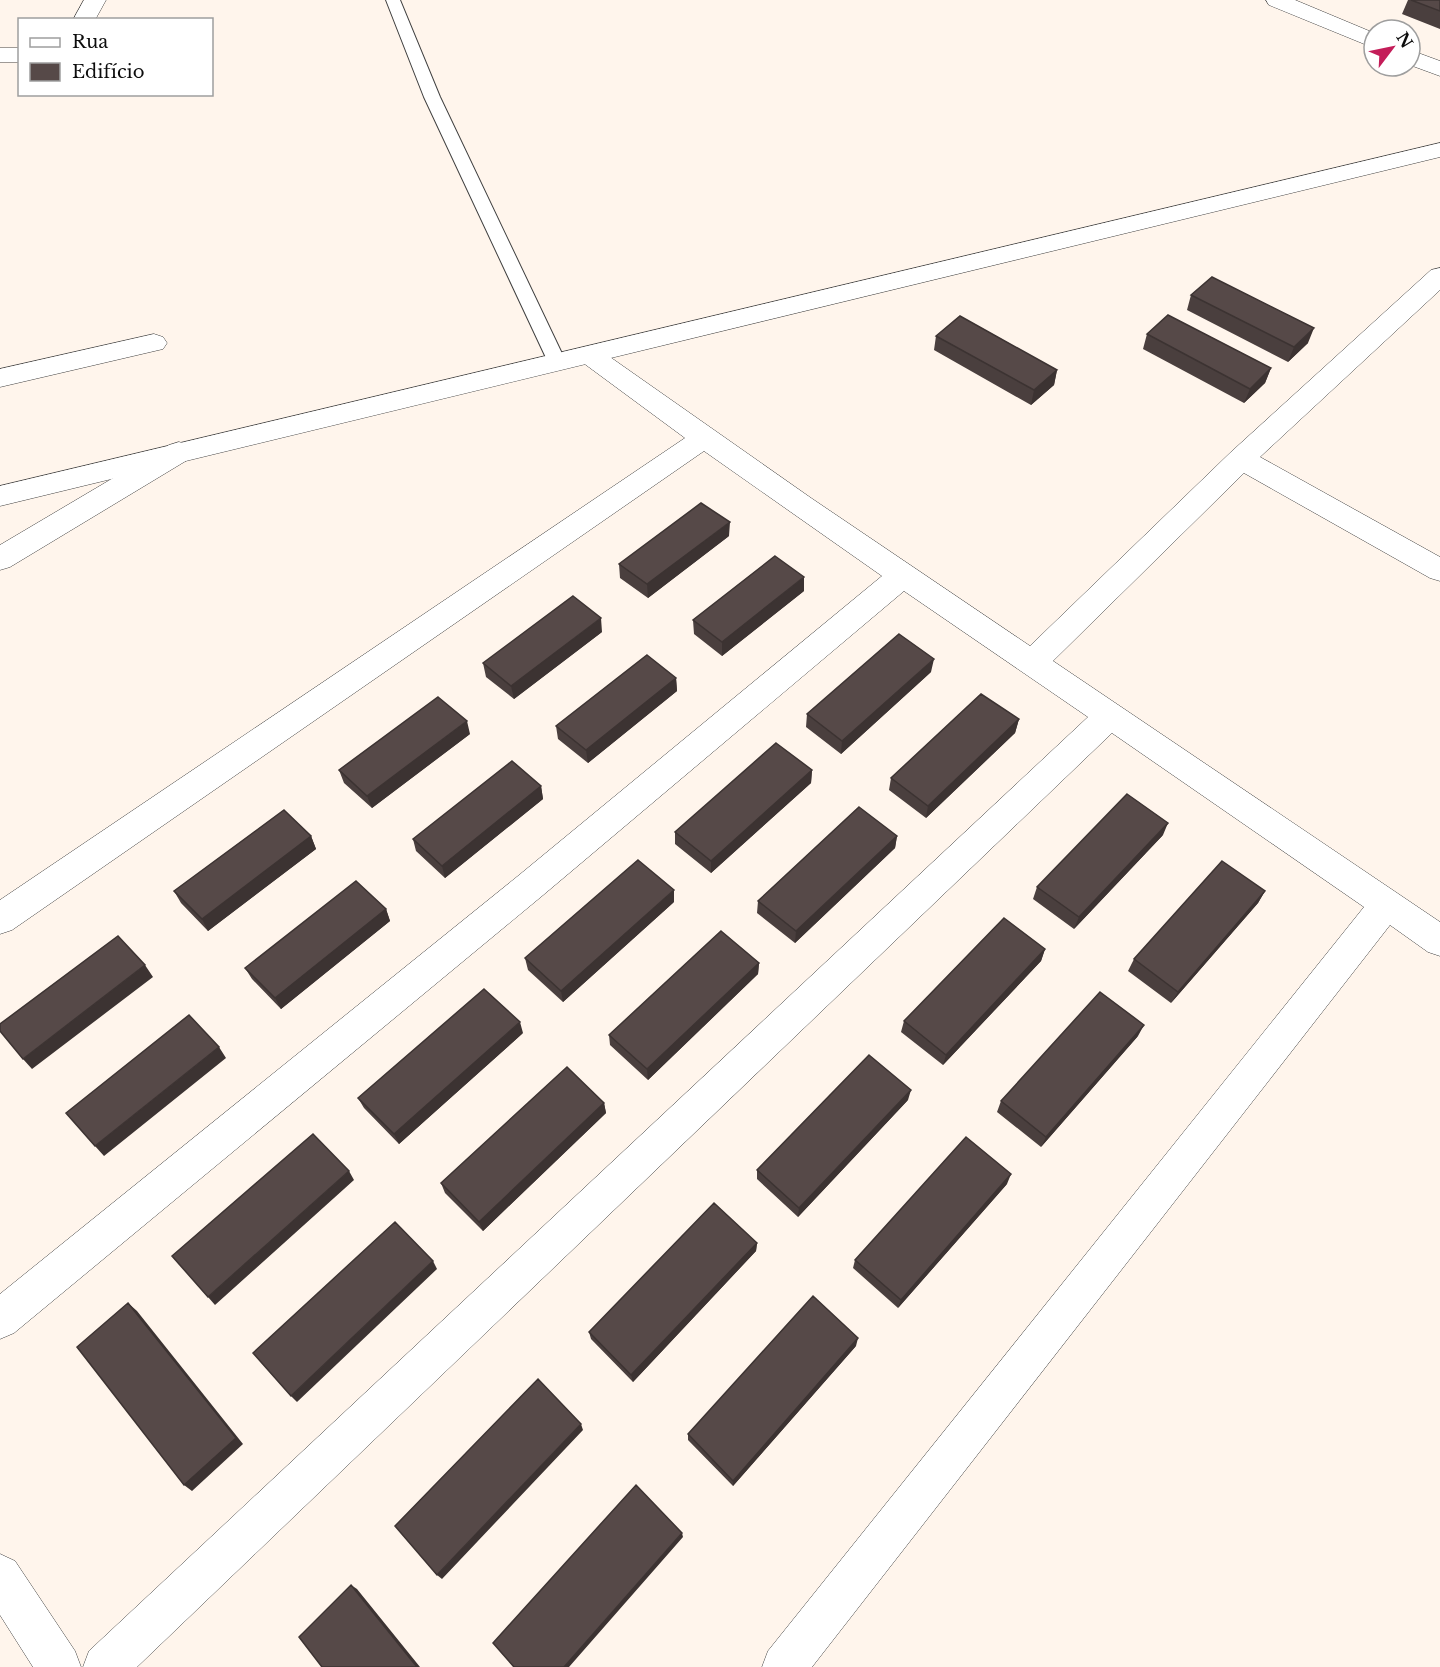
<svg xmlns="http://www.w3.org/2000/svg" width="1440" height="1667" viewBox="0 0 1440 1667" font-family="'Libre Baskerville',serif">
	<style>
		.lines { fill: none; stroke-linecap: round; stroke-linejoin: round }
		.service-casing { stroke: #404040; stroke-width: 2 }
		.minor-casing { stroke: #404040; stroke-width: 1 }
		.tertiary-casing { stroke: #404040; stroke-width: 1 }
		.service { fill: #fff; fill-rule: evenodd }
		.minor { fill: #fff; fill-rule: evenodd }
		.tertiary { fill: #fff; fill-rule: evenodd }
		.wall { fill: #4a3f3e }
		.shaded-wall { fill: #3c3332 }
		.building { fill: #564948; stroke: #3c3332; stroke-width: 1.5 }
	</style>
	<rect width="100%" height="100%" fill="#fff5ec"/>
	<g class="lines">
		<g class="service-casing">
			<path id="service" d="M 386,0 L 400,0 L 440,97 L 566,362 L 563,366 L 551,366 L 548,362 L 424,97 Z"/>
		</g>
		<g class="minor-casing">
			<path id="minor" d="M 84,0 L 106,0 L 95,20 L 73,20 Z
				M 1266,0 L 1295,0 L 1374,33 L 1374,48 L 1269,5 Z
				M 0,48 L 20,48 L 20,62 L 0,62 Z
				M 1410,50 L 1440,61 L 1440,76 L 1410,65 Z
				M 1440,268 L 1440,290 L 1260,457 L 1440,557 L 1440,581 L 1430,578 L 1244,473 L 1053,661 L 1440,922 L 1440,956 L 1428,952 L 1390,925 L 812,1667 L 762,1667 L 768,1651 L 1364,907 L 1112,733 L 137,1667 L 83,1667 L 89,1651 L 1088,717 L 904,591 L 542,896 L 14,1333 L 0,1339 L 0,1294 L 518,876 L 882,576 L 704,451 L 12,930 L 0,934 L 0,900 L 685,438 L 582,362 L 578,356 L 582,350 L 591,347 L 600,350 L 811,498 L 1030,646 L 1231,452 L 1431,270 Z
				M 154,334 L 163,337 L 167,343 L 163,349 L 0,387 L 0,369 Z
				M 179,442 L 189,445 L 193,452 L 189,459 L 10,567 L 0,570 L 0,545 L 169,445 Z
				M 0,1554 L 15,1561 L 75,1651 L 81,1667 L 33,1667 L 0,1615 Z"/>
		</g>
		<g class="tertiary-casing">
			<path id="tertiary" d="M 1440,143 L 1440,157 L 0,506 L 0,486 Z"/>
		</g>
		<use href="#service" class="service"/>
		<use href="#minor" class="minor"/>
		<use href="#tertiary" class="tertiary"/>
	</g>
	<path class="wall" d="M 1408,0 L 1440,0 L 1440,29 L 1402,14 Z
		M 1191,295 L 1308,343 L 1288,362 L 1187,310 Z
		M 1147,334 L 1271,368 L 1265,383 L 1244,403 L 1143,349 Z
		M 936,336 L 1057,370 L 1054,385 L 1031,405 L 934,350 Z
		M 729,536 L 648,598 L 620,578 L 619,564 Z
		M 804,591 L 722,656 L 694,634 L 693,620 Z
		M 602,632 L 514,699 L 486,677 L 483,663 Z
		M 931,672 L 841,754 L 806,727 L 807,714 Z
		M 676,678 L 677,691 L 588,763 L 558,739 L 556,726 Z
		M 1019,719 L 1015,733 L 926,818 L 889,790 L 891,778 Z
		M 470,734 L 372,808 L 344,783 L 339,770 Z
		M 812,770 L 811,783 L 711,873 L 675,844 L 675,832 Z
		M 541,786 L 543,799 L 445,878 L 416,851 L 413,839 Z
		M 1163,835 L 1074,929 L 1033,899 L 1037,887 Z
		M 311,836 L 316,849 L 208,931 L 181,903 L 174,891 Z
		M 897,836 L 895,848 L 795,943 L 757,913 L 758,901 Z
		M 1265,891 L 1258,903 L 1171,1003 L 1128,971 L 1134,959 Z
		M 674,902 L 563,1002 L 528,970 L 525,958 Z
		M 386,909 L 390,921 L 281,1009 L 252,979 L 245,968 Z
		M 1045,949 L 1041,961 L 943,1065 L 901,1032 L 904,1021 Z
		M 759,963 L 758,974 L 648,1080 L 610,1045 L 609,1035 Z
		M 523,1033 L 399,1144 L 364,1108 L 358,1098 Z
		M 1138,1036 L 1041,1147 L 997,1112 L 1001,1101 Z
		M 908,1100 L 798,1217 L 757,1179 L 757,1170 Z
		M 604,1103 L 606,1113 L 483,1231 L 445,1193 L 441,1183 Z
		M 1007,1184 L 898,1308 L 853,1268 L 855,1260 Z
		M 757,1243 L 756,1251 L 633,1382 L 591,1339 L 589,1332 Z
		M 856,1346 L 733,1486 L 688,1440 L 688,1434 Z"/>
	<path class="shaded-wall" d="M 1314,328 L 1308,343 L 1288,362 L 1294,347 Z
		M 1271,368 L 1265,383 L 1244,403 L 1250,389 Z
		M 1057,370 L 1054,385 L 1031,405 L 1034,390 Z
		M 730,522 L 729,536 L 648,598 L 647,584 Z
		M 804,577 L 804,591 L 722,656 L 722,642 Z
		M 601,618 L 602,632 L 514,699 L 511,686 Z
		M 934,659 L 931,672 L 841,754 L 842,741 Z
		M 676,678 L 677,691 L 588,763 L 586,750 Z
		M 1019,719 L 1015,733 L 926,818 L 928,806 Z
		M 467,721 L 470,734 L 372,808 L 367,796 Z
		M 812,770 L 811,783 L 711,873 L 711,861 Z
		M 541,786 L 543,799 L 445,878 L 442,866 Z
		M 1168,823 L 1163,835 L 1074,929 L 1079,917 Z
		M 311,836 L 316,849 L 208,931 L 202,919 Z
		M 897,836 L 895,848 L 795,943 L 796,931 Z
		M 674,890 L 674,902 L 563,1002 L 561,991 Z
		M 1265,891 L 1258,903 L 1171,1003 L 1178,992 Z
		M 386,909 L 390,921 L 281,1009 L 275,998 Z
		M 1045,949 L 1041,961 L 943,1065 L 946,1055 Z
		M 759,963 L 758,974 L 648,1080 L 647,1069 Z
		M 145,965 L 153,977 L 32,1069 L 23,1059 Z
		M 520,1022 L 523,1033 L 399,1144 L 394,1134 Z
		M 1144,1025 L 1138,1036 L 1041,1147 L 1046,1137 Z
		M 219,1047 L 226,1058 L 104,1156 L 95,1146 Z
		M 911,1090 L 908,1100 L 798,1217 L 799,1208 Z
		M 604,1103 L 606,1113 L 483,1231 L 479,1222 Z
		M 349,1171 L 354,1180 L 215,1305 L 208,1297 Z
		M 1011,1174 L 1007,1184 L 898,1308 L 901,1300 Z
		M 757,1243 L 756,1251 L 633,1382 L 631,1375 Z
		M 433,1261 L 437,1269 L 297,1402 L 291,1396 Z
		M 128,1303 L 137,1311 L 243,1444 L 192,1491 L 184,1485 Z
		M 858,1338 L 856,1346 L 733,1486 L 733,1481 Z
		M 581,1424 L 583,1430 L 442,1579 L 437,1575 Z
		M 682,1533 L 683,1537 L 569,1667 L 564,1667 Z
		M 351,1585 L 357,1589 L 420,1667 L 417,1667 Z"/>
	<path class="building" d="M 1411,0 L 1440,0 L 1440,11 Z
		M 1212,277 L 1314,328 L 1294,347 L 1191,295 Z
		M 1168,315 L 1271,368 L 1250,389 L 1147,334 Z
		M 960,316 L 1057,370 L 1034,390 L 936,336 Z
		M 701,503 L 730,522 L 647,584 L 619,564 Z
		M 775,556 L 804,577 L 722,642 L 693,620 Z
		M 573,596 L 601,618 L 511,686 L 483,663 Z
		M 899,634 L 934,659 L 842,741 L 807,714 Z
		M 647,655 L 676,678 L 586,750 L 556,726 Z
		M 981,694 L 1019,719 L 928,806 L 891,778 Z
		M 438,697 L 467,721 L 367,796 L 339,770 Z
		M 776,743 L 812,770 L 711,861 L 675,832 Z
		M 512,761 L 541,786 L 442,866 L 413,839 Z
		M 1127,794 L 1168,823 L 1079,917 L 1037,887 Z
		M 859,807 L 897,836 L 796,931 L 758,901 Z
		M 284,810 L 311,836 L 202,919 L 174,891 Z
		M 638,860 L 674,890 L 561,991 L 525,958 Z
		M 1222,861 L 1265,891 L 1178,992 L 1134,959 Z
		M 356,881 L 386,909 L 275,998 L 245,968 Z
		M 1004,918 L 1045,949 L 946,1055 L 904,1021 Z
		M 721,931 L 759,963 L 647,1069 L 609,1035 Z
		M 118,936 L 145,965 L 23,1059 L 0,1031 L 0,1024 Z
		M 484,989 L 520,1022 L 394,1134 L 358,1098 Z
		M 1100,992 L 1144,1025 L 1046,1137 L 1001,1101 Z
		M 189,1015 L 219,1047 L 95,1146 L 66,1113 Z
		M 869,1055 L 911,1090 L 799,1208 L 757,1170 Z
		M 567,1067 L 604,1103 L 479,1222 L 441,1183 Z
		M 313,1134 L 349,1171 L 208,1297 L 172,1256 Z
		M 966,1137 L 1011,1174 L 901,1300 L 855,1260 Z
		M 714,1203 L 757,1243 L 631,1375 L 589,1332 Z
		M 395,1222 L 433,1261 L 291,1396 L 253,1353 Z
		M 813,1296 L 858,1338 L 733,1481 L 688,1434 Z
		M 128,1303 L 236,1438 L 184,1485 L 77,1347 Z
		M 538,1379 L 581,1424 L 437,1575 L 395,1526 Z
		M 636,1485 L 682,1533 L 564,1667 L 514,1667 L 493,1643 Z
		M 351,1585 L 417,1667 L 322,1667 L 299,1637 Z"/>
	<rect x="18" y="18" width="195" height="78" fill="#ffffff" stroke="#9e9e9e" stroke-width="1.5"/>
	<rect x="30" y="38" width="30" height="9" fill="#ffffff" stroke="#9e9e9e" stroke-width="1.5"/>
	<text x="72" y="48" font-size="18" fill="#0d0d0d">Rua</text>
	<rect x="30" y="63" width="30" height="18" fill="#564948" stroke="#9e9e9e" stroke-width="1.5"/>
	<text x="72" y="78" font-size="18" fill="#0d0d0d">Edifício</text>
	<g transform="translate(1392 48) rotate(58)"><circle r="28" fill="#ffffff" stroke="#9e9e9e" stroke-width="1.5"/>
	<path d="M0-4.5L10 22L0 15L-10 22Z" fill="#c41d59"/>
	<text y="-9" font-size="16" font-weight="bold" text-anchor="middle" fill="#0d0d0d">N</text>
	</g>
</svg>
